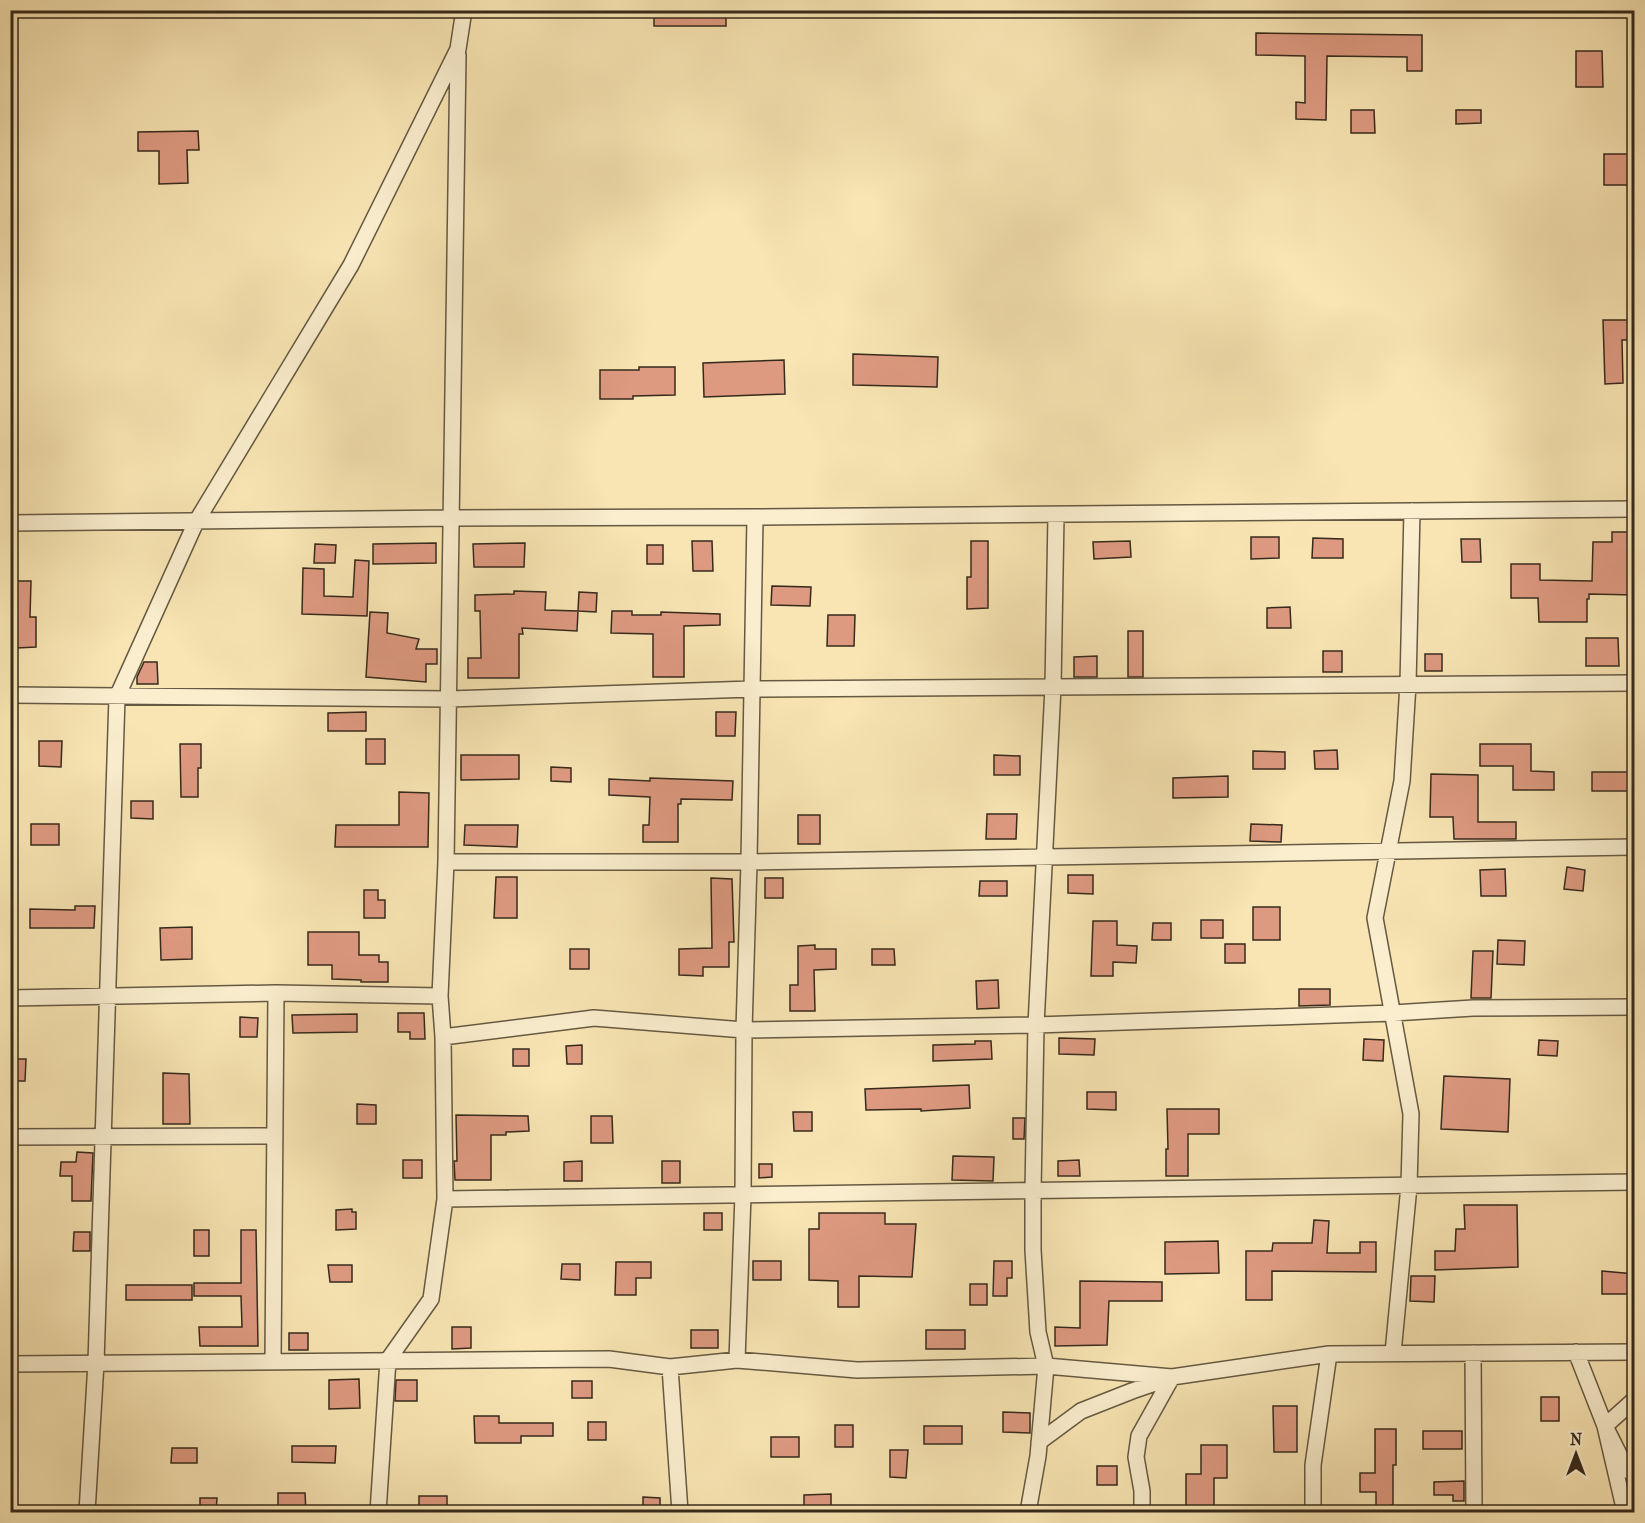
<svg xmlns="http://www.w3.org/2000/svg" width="1645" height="1523" viewBox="0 0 1645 1523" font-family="'IM FELL French Canon',serif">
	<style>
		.building { fill: #de9a81; stroke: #362a1c; stroke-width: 1.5 }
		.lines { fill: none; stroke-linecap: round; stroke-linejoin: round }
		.street-casing { stroke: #665942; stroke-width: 18 }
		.street { stroke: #faeece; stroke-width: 15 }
	</style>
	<rect width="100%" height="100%" fill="#f8e5b3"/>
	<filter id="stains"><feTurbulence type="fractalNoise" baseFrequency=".00333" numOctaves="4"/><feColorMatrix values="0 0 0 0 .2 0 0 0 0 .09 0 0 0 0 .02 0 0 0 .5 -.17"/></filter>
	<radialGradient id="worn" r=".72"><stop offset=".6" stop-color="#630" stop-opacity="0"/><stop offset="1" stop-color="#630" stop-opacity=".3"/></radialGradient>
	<path class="building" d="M 654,10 L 726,10 L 726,26 L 654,26 Z
		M 1256,33 L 1422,35 L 1422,71 L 1407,71 L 1407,57 L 1327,56 L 1326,120 L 1296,119 L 1296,102 L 1305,103 L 1305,56 L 1256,55 Z
		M 1576,51 L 1602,51 L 1603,87 L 1576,87 Z
		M 1351,110 L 1374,110 L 1375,133 L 1351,133 Z
		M 1456,110 L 1481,110 L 1481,123 L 1456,124 Z
		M 198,131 L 199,150 L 187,150 L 188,183 L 159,184 L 159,151 L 138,151 L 138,132 Z
		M 1604,154 L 1635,154 L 1635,185 L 1604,185 Z
		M 1603,320 L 1635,320 L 1635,340 L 1622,340 L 1623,383 L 1605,384 Z
		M 853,354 L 938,357 L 937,387 L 853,385 Z
		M 784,360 L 785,394 L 704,397 L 703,363 Z
		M 639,367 L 675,367 L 675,395 L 633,396 L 633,399 L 600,399 L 600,370 L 639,370 Z
		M 1612,532 L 1635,532 L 1635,595 L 1589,594 L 1589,599 L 1587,599 L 1587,622 L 1539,622 L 1538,598 L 1511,598 L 1511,564 L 1540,564 L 1540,580 L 1592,581 L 1593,542 L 1612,542 Z
		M 1251,537 L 1279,537 L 1279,558 L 1251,559 Z
		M 1313,538 L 1343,539 L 1343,558 L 1312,558 Z
		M 1461,539 L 1480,539 L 1481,562 L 1462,562 Z
		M 692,541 L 712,541 L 713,571 L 693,571 Z
		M 971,541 L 988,541 L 988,608 L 967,609 L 967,577 L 971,577 Z
		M 1130,541 L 1131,557 L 1094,559 L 1093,542 Z
		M 436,543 L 436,563 L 373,564 L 373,544 Z
		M 525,543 L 524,567 L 474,567 L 473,544 Z
		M 315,544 L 336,545 L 335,563 L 314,563 Z
		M 647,545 L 663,545 L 663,564 L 647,564 Z
		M 355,560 L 369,561 L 367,616 L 302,614 L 303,568 L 324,569 L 324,596 L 353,597 Z
		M 10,581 L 31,581 L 30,617 L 36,617 L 36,647 L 17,648 L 16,634 L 14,634 L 14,613 L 10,613 Z
		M 772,586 L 811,587 L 810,606 L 771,605 Z
		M 514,591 L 546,592 L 545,610 L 578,611 L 577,631 L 522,628 L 523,634 L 519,634 L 519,678 L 468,678 L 468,658 L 481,658 L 480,611 L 475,611 L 475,595 L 514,594 Z
		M 579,592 L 597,593 L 596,612 L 578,611 Z
		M 1290,607 L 1291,628 L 1267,628 L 1267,608 Z
		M 612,611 L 632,611 L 632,615 L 661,615 L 661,612 L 720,614 L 720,625 L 684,626 L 684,677 L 653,677 L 653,634 L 611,633 Z
		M 370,612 L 388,613 L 387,633 L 419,639 L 416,649 L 437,649 L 437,664 L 426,664 L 426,682 L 366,677 Z
		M 828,615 L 855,615 L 854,646 L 827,646 Z
		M 1128,631 L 1143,631 L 1143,677 L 1128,677 Z
		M 1586,638 L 1618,638 L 1619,666 L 1586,666 Z
		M 1323,651 L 1342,651 L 1342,672 L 1323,672 Z
		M 1425,654 L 1442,654 L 1442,671 L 1425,671 Z
		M 1097,656 L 1097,677 L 1074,677 L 1074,657 Z
		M 144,662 L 157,662 L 158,684 L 137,684 L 137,677 Z
		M 366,712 L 366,731 L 328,731 L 328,713 Z
		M 716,712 L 736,712 L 735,736 L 716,736 Z
		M 366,739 L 385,739 L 385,764 L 366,764 Z
		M 39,741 L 62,741 L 61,767 L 39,766 Z
		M 180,744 L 201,744 L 201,768 L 198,768 L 198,797 L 181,797 Z
		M 1480,744 L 1531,744 L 1531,771 L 1554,772 L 1554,790 L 1513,790 L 1513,766 L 1480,766 Z
		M 1337,750 L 1338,769 L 1315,769 L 1314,751 Z
		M 1253,751 L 1285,752 L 1285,769 L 1253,769 Z
		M 461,755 L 519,755 L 519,779 L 461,780 Z
		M 994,755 L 1020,756 L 1020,775 L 994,775 Z
		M 551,767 L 571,768 L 571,782 L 551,781 Z
		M 1592,772 L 1635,772 L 1635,791 L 1592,791 Z
		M 1431,774 L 1478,775 L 1478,822 L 1516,822 L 1516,839 L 1454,839 L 1453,817 L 1430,817 Z
		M 1228,776 L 1228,797 L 1173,798 L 1173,778 Z
		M 650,778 L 733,781 L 732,800 L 681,799 L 681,804 L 678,804 L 678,842 L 643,842 L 643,825 L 649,825 L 650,797 L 609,795 L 609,779 L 650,781 Z
		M 399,792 L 429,793 L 428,847 L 335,847 L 336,825 L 399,825 Z
		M 131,801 L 153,801 L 153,819 L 131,818 Z
		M 987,814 L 1017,814 L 1016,839 L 986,839 Z
		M 798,815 L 820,815 L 820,844 L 798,844 Z
		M 31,824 L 59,824 L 59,845 L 31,845 Z
		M 1251,824 L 1282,825 L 1281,842 L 1250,841 Z
		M 465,825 L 518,825 L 517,847 L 464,845 Z
		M 1567,867 L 1585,870 L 1583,891 L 1564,889 Z
		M 1505,869 L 1506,896 L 1481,896 L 1480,870 Z
		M 1068,875 L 1093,875 L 1093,894 L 1068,893 Z
		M 496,877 L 517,877 L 517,918 L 494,918 Z
		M 711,878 L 732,879 L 734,942 L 729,942 L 729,967 L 703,967 L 703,976 L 679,975 L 679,949 L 712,948 Z
		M 765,878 L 783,878 L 783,898 L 765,898 Z
		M 980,881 L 1007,881 L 1007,896 L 979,896 Z
		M 364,890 L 378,890 L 378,900 L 385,900 L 385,918 L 364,918 Z
		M 75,906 L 95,906 L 94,928 L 30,928 L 30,909 L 75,910 Z
		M 1253,907 L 1280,907 L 1280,940 L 1253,940 Z
		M 1201,920 L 1223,920 L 1223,938 L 1201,938 Z
		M 1093,921 L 1117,921 L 1117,945 L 1137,946 L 1136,963 L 1113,962 L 1113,976 L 1091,976 Z
		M 1153,923 L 1171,923 L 1171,940 L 1152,940 Z
		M 192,927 L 192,959 L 161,960 L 160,928 Z
		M 308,932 L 359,932 L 359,955 L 379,955 L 379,962 L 388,962 L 388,982 L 361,982 L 361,980 L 332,979 L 332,965 L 308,965 Z
		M 1498,940 L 1525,941 L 1524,965 L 1497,964 Z
		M 1225,944 L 1245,944 L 1245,963 L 1225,963 Z
		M 815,945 L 815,949 L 836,949 L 836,969 L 814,970 L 815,1011 L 790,1011 L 790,985 L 798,985 L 798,946 Z
		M 570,949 L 589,949 L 589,969 L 570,969 Z
		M 872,949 L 894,949 L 895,965 L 872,965 Z
		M 1473,951 L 1493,951 L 1491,998 L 1471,998 Z
		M 998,980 L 999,1008 L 977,1009 L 976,981 Z
		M 1299,989 L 1330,989 L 1330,1005 L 1299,1006 Z
		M 398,1013 L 424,1013 L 425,1039 L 410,1039 L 410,1032 L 398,1032 Z
		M 357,1014 L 357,1032 L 293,1033 L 292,1015 Z
		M 240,1017 L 258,1018 L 257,1037 L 240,1037 Z
		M 1059,1038 L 1095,1039 L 1094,1055 L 1059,1054 Z
		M 1364,1039 L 1384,1040 L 1383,1061 L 1363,1060 Z
		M 1539,1040 L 1558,1041 L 1557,1056 L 1538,1055 Z
		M 975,1041 L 991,1041 L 992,1059 L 933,1061 L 933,1045 L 975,1044 Z
		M 582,1045 L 582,1064 L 567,1064 L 566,1046 Z
		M 513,1049 L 529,1049 L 529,1066 L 513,1066 Z
		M 10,1059 L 26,1059 L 25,1081 L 10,1081 Z
		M 163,1073 L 189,1074 L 190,1124 L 163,1124 Z
		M 1444,1076 L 1510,1079 L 1508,1132 L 1441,1129 Z
		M 969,1085 L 970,1108 L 921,1111 L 921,1109 L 866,1110 L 865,1089 Z
		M 1087,1092 L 1116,1092 L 1116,1110 L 1087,1109 Z
		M 357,1104 L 376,1105 L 376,1124 L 357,1124 Z
		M 1167,1109 L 1219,1109 L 1219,1134 L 1188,1134 L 1188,1176 L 1166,1176 L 1166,1149 L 1168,1149 Z
		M 793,1112 L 812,1112 L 812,1131 L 794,1131 Z
		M 456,1115 L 528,1116 L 529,1131 L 506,1132 L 506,1135 L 491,1135 L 491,1180 L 455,1180 L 454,1161 L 457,1161 Z
		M 591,1116 L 612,1116 L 613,1143 L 591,1143 Z
		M 1013,1118 L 1025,1118 L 1024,1139 L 1013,1139 Z
		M 77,1152 L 93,1153 L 91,1201 L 72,1201 L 72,1176 L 60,1176 L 61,1162 L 76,1162 Z
		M 953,1156 L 994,1157 L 993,1181 L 952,1180 Z
		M 403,1160 L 422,1160 L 422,1178 L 403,1178 Z
		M 1079,1160 L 1080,1176 L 1058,1176 L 1058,1161 Z
		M 582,1161 L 582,1181 L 564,1181 L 564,1162 Z
		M 662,1161 L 680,1161 L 680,1183 L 662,1183 Z
		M 759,1164 L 772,1164 L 772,1177 L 759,1178 Z
		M 1464,1205 L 1517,1205 L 1518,1267 L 1435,1270 L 1435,1251 L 1455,1251 L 1456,1229 L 1465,1229 Z
		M 352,1209 L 352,1212 L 356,1212 L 356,1229 L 336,1230 L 336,1210 Z
		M 704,1213 L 722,1213 L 722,1230 L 704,1230 Z
		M 819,1213 L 885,1213 L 885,1224 L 916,1224 L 912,1277 L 859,1276 L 859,1307 L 838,1307 L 838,1281 L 809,1280 L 809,1229 L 819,1229 Z
		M 1314,1220 L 1329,1221 L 1327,1253 L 1360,1253 L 1360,1242 L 1376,1242 L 1376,1272 L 1272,1271 L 1272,1300 L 1246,1300 L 1246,1251 L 1272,1251 L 1273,1243 L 1312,1243 Z
		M 194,1230 L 209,1230 L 209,1256 L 194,1256 Z
		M 241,1230 L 256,1230 L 258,1346 L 200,1346 L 199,1327 L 242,1327 L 241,1296 L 194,1296 L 194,1283 L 241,1283 Z
		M 74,1232 L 90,1232 L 90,1251 L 73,1251 Z
		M 1218,1241 L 1219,1273 L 1165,1274 L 1165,1242 Z
		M 753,1261 L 781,1261 L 781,1280 L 753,1280 Z
		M 994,1261 L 1012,1261 L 1012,1278 L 1007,1278 L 1007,1296 L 993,1296 Z
		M 616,1262 L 651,1262 L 651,1278 L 636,1278 L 636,1295 L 615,1295 Z
		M 562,1264 L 580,1264 L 580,1280 L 561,1279 Z
		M 328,1265 L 352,1265 L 352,1282 L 330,1282 Z
		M 1602,1271 L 1635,1274 L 1635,1294 L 1602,1294 Z
		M 1411,1276 L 1435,1276 L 1434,1302 L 1410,1301 Z
		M 1080,1281 L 1162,1282 L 1162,1301 L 1109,1301 L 1107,1345 L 1055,1346 L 1055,1327 L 1080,1328 Z
		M 970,1284 L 987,1284 L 987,1305 L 970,1305 Z
		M 126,1285 L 192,1285 L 192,1300 L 126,1300 Z
		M 452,1327 L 471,1327 L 471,1348 L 452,1349 Z
		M 691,1330 L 718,1330 L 718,1348 L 691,1348 Z
		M 926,1330 L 965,1330 L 965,1349 L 926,1349 Z
		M 289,1333 L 308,1333 L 308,1350 L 289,1350 Z
		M 359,1379 L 360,1408 L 329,1409 L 329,1380 Z
		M 396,1380 L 417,1380 L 417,1401 L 395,1401 Z
		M 572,1381 L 592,1381 L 592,1398 L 572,1398 Z
		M 1541,1397 L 1559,1397 L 1559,1421 L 1541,1421 Z
		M 1273,1406 L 1297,1406 L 1297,1452 L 1274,1452 Z
		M 1003,1412 L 1030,1413 L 1030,1433 L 1003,1432 Z
		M 474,1416 L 499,1416 L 499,1423 L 553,1423 L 553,1436 L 521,1436 L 521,1443 L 475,1443 Z
		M 588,1422 L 606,1422 L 606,1440 L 588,1440 Z
		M 835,1425 L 853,1425 L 853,1447 L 835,1447 Z
		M 924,1426 L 962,1426 L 962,1444 L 924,1444 Z
		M 1375,1429 L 1396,1429 L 1396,1465 L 1393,1465 L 1393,1505 L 1391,1505 L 1391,1512 L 1376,1512 L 1376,1492 L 1360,1492 L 1360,1473 L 1375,1473 Z
		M 1423,1431 L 1462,1431 L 1462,1449 L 1423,1449 Z
		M 771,1437 L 799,1437 L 799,1457 L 771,1457 Z
		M 1201,1445 L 1227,1445 L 1227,1478 L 1214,1478 L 1214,1512 L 1186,1512 L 1186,1474 L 1201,1474 Z
		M 292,1446 L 336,1446 L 335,1463 L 292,1462 Z
		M 172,1448 L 197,1448 L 197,1463 L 171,1463 Z
		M 890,1450 L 908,1450 L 906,1478 L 890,1477 Z
		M 1097,1466 L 1117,1466 L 1117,1485 L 1097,1485 Z
		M 1464,1481 L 1464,1501 L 1453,1501 L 1453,1495 L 1434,1495 L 1434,1482 Z
		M 278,1493 L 305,1493 L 306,1512 L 278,1512 Z
		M 831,1494 L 831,1512 L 804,1512 L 804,1495 Z
		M 419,1496 L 447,1496 L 447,1512 L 419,1512 Z
		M 643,1497 L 660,1498 L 660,1512 L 643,1512 Z
		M 200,1498 L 217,1498 L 216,1512 L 200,1512 Z"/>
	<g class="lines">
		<g class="street-casing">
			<path id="street" d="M 10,523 L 452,518 L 755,517 L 1634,509
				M 10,695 L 449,699 L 752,689 L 1634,683
				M 446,862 L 749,862 L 1634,847
				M 10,998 L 276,993 L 440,996
				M 443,1037 L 594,1018 L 744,1030 L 1036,1025 L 1393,1013 L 1473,1008 L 1634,1007
				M 10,1137 L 275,1136
				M 445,1199 L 1634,1182
				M 1576,1352 L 1605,1426 L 1625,1512
				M 1393,1353 L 1409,1186 L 1411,1114 L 1375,918 L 1402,781 L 1408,684 L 1412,511
				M 1473,1353 L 1474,1512
				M 737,1360 L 743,1195 L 744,1030 L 749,862 L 755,517
				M 273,1361 L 276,993
				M 10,1364 L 609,1359 L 670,1367 L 737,1360 L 857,1370 L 1046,1366 L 1172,1377 L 1329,1354 L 1634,1352
				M 670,1367 L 680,1512
				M 1634,1400 L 1605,1426 L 1626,1468 L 1634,1475
				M 1039,1442 L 1081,1411 L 1132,1391 L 1167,1379
				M 87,1512 L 96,1363 L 117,697 L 196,522 L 351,265 L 458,49 L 464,10
				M 378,1512 L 388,1360 L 431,1299 L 445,1199 L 443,1037 L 440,996 L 446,862 L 458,55
				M 1028,1512 L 1038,1456 L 1046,1366 L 1038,1332 L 1033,1250 L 1033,1191 L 1036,1025 L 1053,687 L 1056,515
				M 1142,1512 L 1142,1491 L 1136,1457 L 1139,1436 L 1172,1377
				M 1313,1512 L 1313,1465 L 1329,1354"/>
		</g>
		<use href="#street" class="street"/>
	</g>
	<rect width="1645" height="1523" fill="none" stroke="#f8e5b3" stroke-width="36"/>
	<rect x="12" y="12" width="1621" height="1499" fill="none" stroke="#362a1c" stroke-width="3"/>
	<rect x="18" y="18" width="1609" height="1487" fill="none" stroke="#362a1c" stroke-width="1.5"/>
	<g transform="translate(1576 1454)" stroke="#faeece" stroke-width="4.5" paint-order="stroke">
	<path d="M0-4.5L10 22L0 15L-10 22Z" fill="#362a1c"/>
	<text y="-9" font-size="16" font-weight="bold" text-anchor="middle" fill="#362a1c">N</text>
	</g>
	<rect width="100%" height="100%" filter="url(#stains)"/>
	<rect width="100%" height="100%" fill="url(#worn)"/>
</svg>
